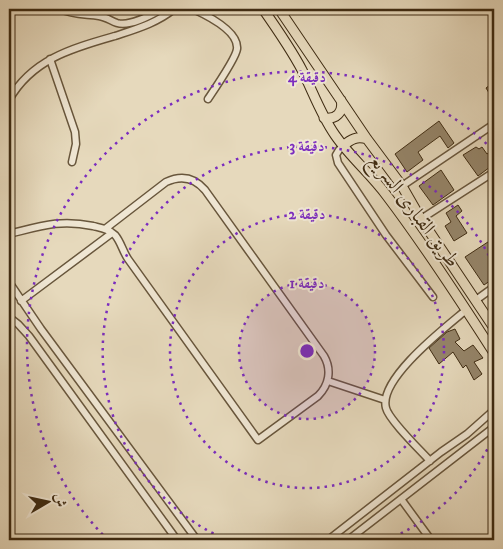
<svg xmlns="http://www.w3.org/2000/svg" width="503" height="549" viewBox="0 0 503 549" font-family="'IM FELL DW Pica',Amiri,serif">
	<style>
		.building { fill: #95856a; stroke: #3e2b12 }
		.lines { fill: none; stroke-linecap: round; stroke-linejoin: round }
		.minor-casing { stroke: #68563c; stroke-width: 9 }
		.highway-casing { stroke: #3e2b12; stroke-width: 11 }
		.minor { stroke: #efe6d3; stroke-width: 6 }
		.highway { stroke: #e6d9bc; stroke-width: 9 }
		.ring { fill: none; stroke: #7b2cbf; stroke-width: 2.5; stroke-dasharray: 2.5 5 }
		.labels { text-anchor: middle; stroke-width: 4; stroke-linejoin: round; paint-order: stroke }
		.street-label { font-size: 20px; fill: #3e2b12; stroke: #efe6d3 }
		.centre { fill: #7b2cbf; stroke: #efe6d3; stroke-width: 2.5 }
		.ring-label { font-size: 15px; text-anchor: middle; font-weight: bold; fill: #7b2cbf; stroke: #efe6d3; stroke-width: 4; stroke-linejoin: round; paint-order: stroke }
	</style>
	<rect width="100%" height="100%" fill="#e6d9bc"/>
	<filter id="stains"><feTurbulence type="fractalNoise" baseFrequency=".004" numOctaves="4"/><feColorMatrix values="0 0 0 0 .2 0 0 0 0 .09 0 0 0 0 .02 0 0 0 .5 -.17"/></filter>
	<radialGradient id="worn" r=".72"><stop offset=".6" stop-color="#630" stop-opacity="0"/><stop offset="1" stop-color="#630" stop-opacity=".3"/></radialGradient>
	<path class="building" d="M 494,82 L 494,101 L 486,88 Z
		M 439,121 L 454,143 L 448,148 L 440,136 L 418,152 L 423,160 L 407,172 L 395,154 Z
		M 476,147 L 479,149 L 482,147 L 487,154 L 494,149 L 494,164 L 478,176 L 463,155 Z
		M 441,170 L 454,190 L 433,205 L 419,186 Z
		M 458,205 L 462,211 L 456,216 L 467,233 L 454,241 L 445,226 L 451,222 L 446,213 Z
		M 494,238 L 494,278 L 484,285 L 465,257 Z
		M 455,329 L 460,339 L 455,342 L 464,351 L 473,345 L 483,358 L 474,362 L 482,374 L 474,380 L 466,365 L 463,368 L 453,352 L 439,364 L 429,348 L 447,332 Z"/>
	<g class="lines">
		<g class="minor-casing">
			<path id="minor" d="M 60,9 C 73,15 85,14 99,16 C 106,17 111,21 117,23 C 130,27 151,15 162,9
				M 193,9 C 206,15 239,31 237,49 C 236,58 214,90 208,99
				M 50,59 L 75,132 L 76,144 L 72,162
				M 9,100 C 32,59 73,48 115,36 C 136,29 157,23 174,9
				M 343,146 L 339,150 L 336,155 L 338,163 L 386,235 L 433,297
				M 402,186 L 494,124
				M 421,219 L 494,172
				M 9,234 C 41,226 60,219 93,226 C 101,228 109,229 115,235 C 121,242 123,252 128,259 L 258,440 L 318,396 C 329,385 332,370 324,356 L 205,190 C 194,177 181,175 166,182 L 105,229
				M 9,282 L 41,329 L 197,540
				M 476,300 L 494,287
				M 21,301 L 112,233
				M 9,317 L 18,324 L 29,336 L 177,540
				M 328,381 L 385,400
				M 430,461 C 420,450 389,420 386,408 C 378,379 446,327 466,310
				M 401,499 L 431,540
				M 328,540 L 441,452 L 467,434 L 494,410
				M 348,540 L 494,427"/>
		</g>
		<g class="highway-casing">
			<path id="highway" d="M 263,9 C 277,29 291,49 302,70 C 313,92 321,115 335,135 C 350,157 371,174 387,196 C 425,246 460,300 494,353
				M 279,9 L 367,139 L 402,186 L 421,219 L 494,328
				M 324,118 C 336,120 344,112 341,100
				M 343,146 C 351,139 357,136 367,139"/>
		</g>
		<use href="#minor" class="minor"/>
		<use href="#highway" class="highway"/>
	</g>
	<circle cx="307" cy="351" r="68" fill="#7b2cbf" fill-opacity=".12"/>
	<g class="ring">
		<circle cx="307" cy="351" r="68"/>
		<circle cx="307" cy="351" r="137"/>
		<path d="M494 436A205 205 0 0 1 387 540M227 540A205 205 0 1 1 494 266"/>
		<path d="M108 540A274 274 0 0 1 494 151"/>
	</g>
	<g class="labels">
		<g class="street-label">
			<text transform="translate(415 210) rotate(53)" y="7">طريق القبارى السريع</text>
		</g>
	</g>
	<circle cx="307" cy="351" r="8" class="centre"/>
	<g class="ring-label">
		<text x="307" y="82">4 دقيقة</text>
		<text x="307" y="151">3 دقيقة</text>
		<text x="307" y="219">2 دقيقة</text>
		<text x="307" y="288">1 دقيقة</text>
	</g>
	<rect width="503" height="549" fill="none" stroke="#e6d9bc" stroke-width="30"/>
	<rect x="10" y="10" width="483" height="529" fill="none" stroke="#3e2b12" stroke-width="2.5"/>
	<rect x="15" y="15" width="473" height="519" fill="none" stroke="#3e2b12"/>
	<g transform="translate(48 502) rotate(81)" stroke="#efe6d3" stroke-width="4" paint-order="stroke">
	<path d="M0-4L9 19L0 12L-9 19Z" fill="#3e2b12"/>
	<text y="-8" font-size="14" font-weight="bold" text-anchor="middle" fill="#3e2b12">ش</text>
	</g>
	<rect width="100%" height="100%" filter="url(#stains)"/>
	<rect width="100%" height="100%" fill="url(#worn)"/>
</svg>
